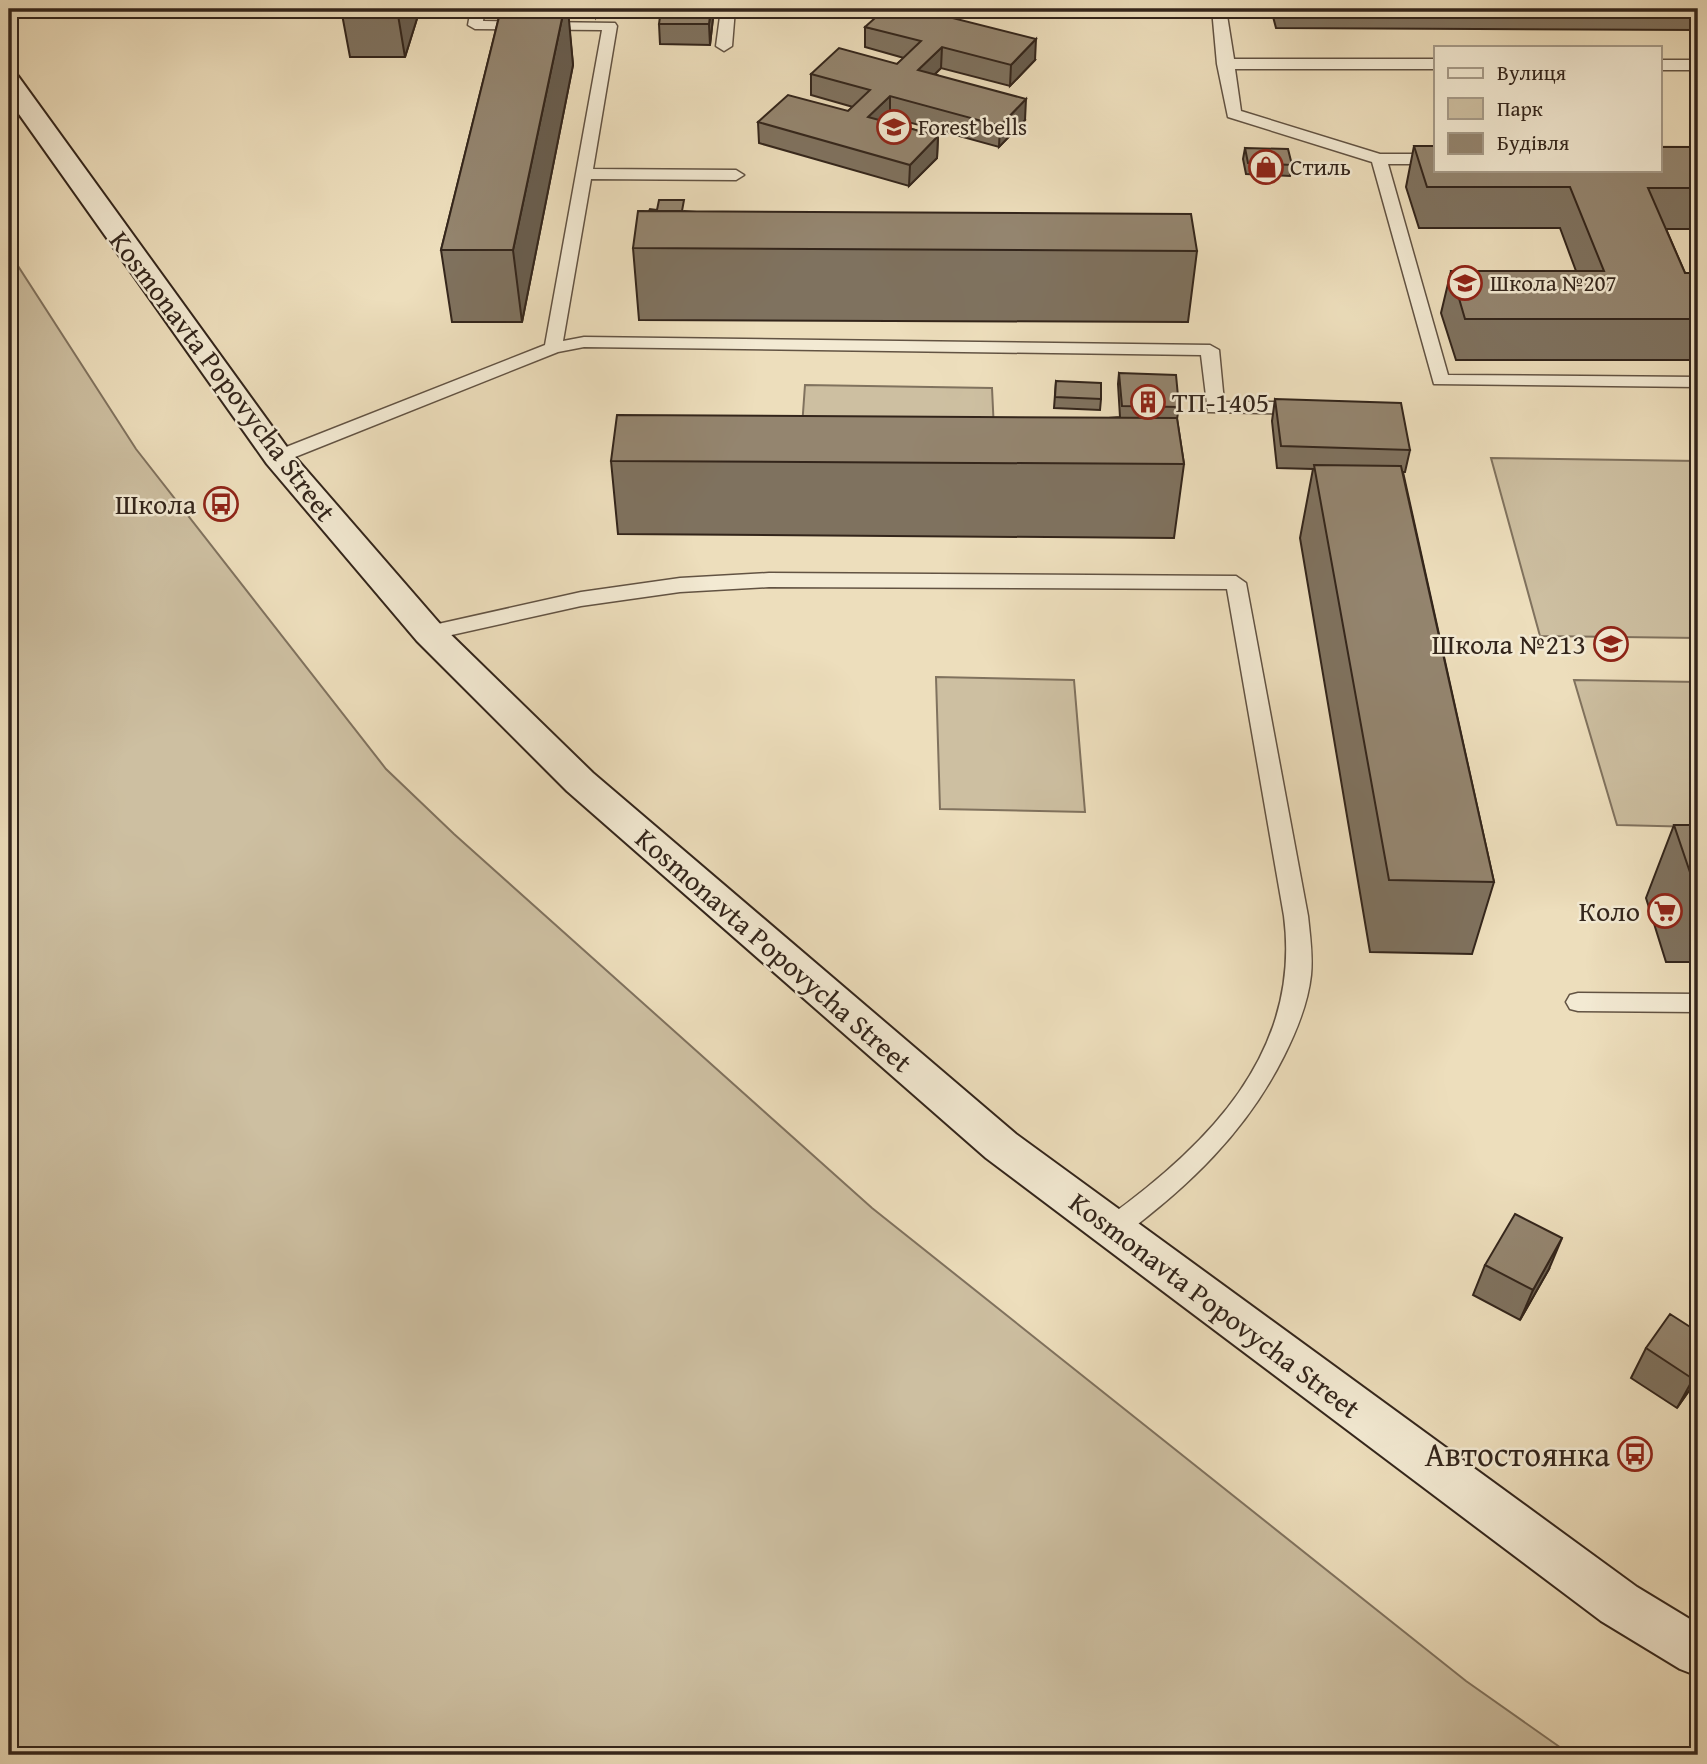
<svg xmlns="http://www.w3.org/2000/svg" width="1707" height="1764" viewBox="0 0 1707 1764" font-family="'Gentium Book Plus',serif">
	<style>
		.green { fill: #cdbfa1; stroke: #80725e; stroke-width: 2 }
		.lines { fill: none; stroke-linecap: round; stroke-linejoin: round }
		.lane-casing { stroke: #625343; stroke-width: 3 }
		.secondary-casing { stroke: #33251b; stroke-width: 4 }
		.lane { fill: #f3ead3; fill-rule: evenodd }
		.secondary { fill: #f3ead3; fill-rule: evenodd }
		.wall { fill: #7f725f; stroke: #33251b; stroke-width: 2 }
		.shaded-wall { fill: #685d4e; stroke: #33251b; stroke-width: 2 }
		.building { fill: #94856f; stroke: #33251b; stroke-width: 2 }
		.labels { text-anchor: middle; stroke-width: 5; stroke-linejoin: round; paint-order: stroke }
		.far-poi-label { font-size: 23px; fill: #33251b; stroke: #f3ead3; text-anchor: start }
		.street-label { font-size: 28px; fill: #33251b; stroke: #f3ead3 }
		.poi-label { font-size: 28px; fill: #33251b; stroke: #f3ead3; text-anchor: end }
		.near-poi-label { font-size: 33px; fill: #33251b; stroke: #f3ead3; text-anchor: end }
	</style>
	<rect width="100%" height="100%" fill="#eddebc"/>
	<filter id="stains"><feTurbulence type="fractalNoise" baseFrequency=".00286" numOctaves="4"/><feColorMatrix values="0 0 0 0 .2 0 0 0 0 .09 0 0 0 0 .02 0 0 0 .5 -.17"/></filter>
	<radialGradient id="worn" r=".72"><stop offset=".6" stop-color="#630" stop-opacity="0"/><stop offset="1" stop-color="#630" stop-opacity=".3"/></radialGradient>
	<path class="green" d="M 9,252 L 136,449 L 386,769 L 454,834 L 872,1208 L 1466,1681 L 1571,1755 L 9,1755 Z
		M 805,385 L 992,388 L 994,430 L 802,427 Z
		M 1491,458 L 1698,461 L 1698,638 L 1540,636 Z
		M 936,677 L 1074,680 L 1085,812 L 940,809 Z
		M 1574,680 L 1698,682 L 1698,827 L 1617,825 Z"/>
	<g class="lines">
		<g class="lane-casing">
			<path id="lane" d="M 471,9 L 485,9 L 483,21 L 615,23 L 617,26 L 593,169 L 736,170 L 744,175 L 736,180 L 591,179 L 563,341 L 584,337 L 1210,345 L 1219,350 L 1224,402 L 1304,402 L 1313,408 L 1304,414 L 1208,412 L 1201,355 L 584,347 L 558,352 L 285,461 L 271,461 L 269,457 L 271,453 L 545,345 L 602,30 L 475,29 L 468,25 Z
				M 721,9 L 735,9 L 732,46 L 724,51 L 716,46 Z
				M 1212,9 L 1226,9 L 1234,59 L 1436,59 L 1436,69 L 1235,69 L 1241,111 L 1380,154 L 1436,154 L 1436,164 L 1388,164 L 1448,375 L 1698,377 L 1698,387 L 1434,384 L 1372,162 L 1228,117 L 1217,64 Z
				M 1660,60 L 1698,60 L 1698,70 L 1660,70 Z
				M 769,573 L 1236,576 L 1246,583 L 1308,916 C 1310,936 1313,955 1311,975 C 1308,1003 1297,1030 1284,1056 C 1246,1132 1189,1186 1121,1237 L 1112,1240 L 1103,1237 L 1099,1229 L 1103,1221 C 1206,1147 1302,1054 1284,916 L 1227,589 L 769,587 L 680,592 L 581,606 L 429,640 L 419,633 L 429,626 L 581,592 L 680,578 Z
				M 1578,993 L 1698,994 L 1698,1012 L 1578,1011 L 1570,1009 L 1566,1002 L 1570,995 Z"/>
		</g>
		<g class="secondary-casing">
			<path id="secondary" d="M 9,74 L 18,76 L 289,450 L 441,625 L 593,773 L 1016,1134 L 1637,1587 L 1698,1624 L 1698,1676 L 1680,1669 L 1601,1621 L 986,1158 L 567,791 L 417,641 L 267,464 L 9,100 Z"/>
		</g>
		<use href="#lane" class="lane"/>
		<use href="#secondary" class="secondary"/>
	</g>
	<path class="wall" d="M 341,9 L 420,9 L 405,57 L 350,57 Z
		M 501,9 L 600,9 L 596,17 L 568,15 L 573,65 L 522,322 L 452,322 L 441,250 Z
		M 714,9 L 710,45 L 660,44 L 659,24 Z
		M 1271,9 L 1698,9 L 1698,30 L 1276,28 Z
		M 865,27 L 1035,60 L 1010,86 L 941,68 L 935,74 L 1025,120 L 999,147 L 890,117 L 885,122 L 938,136 L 937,158 L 909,186 L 759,143 L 758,122 L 848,111 L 853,107 L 811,95 L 811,74 L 897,64 L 904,58 L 865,47 Z
		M 1414,146 L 1698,147 L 1698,229 L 1666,229 L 1685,273 L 1698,273 L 1698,360 L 1456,360 L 1441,313 L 1451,271 L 1576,271 L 1560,228 L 1419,228 L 1406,187 Z
		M 1245,148 L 1292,165 L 1290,176 L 1246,174 L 1243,159 Z
		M 684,211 L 1197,251 L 1188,322 L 639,320 L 633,248 Z
		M 1119,373 L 1179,407 L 1177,419 L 1184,464 L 1174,538 L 618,534 L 611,461 L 1120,417 L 1118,384 Z
		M 1056,381 L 1101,399 L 1100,410 L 1054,408 Z
		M 1275,399 L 1410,450 L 1405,472 L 1403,472 L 1494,882 L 1472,954 L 1370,952 L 1300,538 L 1313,469 L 1277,468 L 1272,421 Z
		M 1674,825 L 1698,825 L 1698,962 L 1666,962 L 1646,898 Z
		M 1485,1265 L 1549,1269 L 1520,1320 L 1473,1295 Z
		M 1698,1332 L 1698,1378 L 1677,1408 L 1631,1378 L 1646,1348 Z"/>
	<path class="shaded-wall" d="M 397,9 L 420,9 L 405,57 Z
		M 564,9 L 568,9 L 573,65 L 522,322 L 513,250 Z
		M 595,9 L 600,9 L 596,17 Z
		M 711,9 L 714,9 L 710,45 L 709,24 Z
		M 1036,39 L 1035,60 L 1010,86 L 1011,65 Z
		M 942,47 L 941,68 L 918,91 L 918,70 Z
		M 890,96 L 890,117 L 868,138 L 868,117 Z
		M 1026,99 L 1025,120 L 999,147 L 1000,126 Z
		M 938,136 L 937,158 L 909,186 L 910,165 Z
		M 1562,1238 L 1549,1269 L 1520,1320 L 1533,1290 Z
		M 1698,1372 L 1698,1378 L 1677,1408 L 1693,1379 Z"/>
	<path class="building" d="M 501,9 L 564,9 L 513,250 L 441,250 Z
		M 661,9 L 711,9 L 709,24 L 659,24 Z
		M 885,9 L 917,9 L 1036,39 L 1011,65 L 942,47 L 918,70 L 1026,99 L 1000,126 L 890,96 L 868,117 L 938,136 L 910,165 L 758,122 L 788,95 L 848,111 L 870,90 L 811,74 L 839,48 L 897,64 L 921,41 L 865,27 Z
		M 1414,146 L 1436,146 L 1436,170 L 1660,170 L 1660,147 L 1698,147 L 1698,188 L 1648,188 L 1685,273 L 1698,273 L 1698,319 L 1465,319 L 1451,271 L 1604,271 L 1570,187 L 1427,187 Z
		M 1245,148 L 1288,149 L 1292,165 L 1248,163 Z
		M 659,200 L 684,200 L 682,211 L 649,211 L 650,209 L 657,210 Z
		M 638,211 L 1191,214 L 1197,251 L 633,248 Z
		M 1119,373 L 1176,375 L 1179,407 L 1122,406 Z
		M 1056,381 L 1101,383 L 1101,399 L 1055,397 Z
		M 1275,399 L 1401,403 L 1410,450 L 1281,446 Z
		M 617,415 L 1177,418 L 1184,464 L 611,461 Z
		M 1314,465 L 1401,466 L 1494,882 L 1389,880 Z
		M 1674,825 L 1698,825 L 1698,890 L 1696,890 Z
		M 1515,1214 L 1562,1238 L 1533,1290 L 1485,1265 Z
		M 1670,1314 L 1698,1332 L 1698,1372 L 1693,1379 L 1646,1348 Z"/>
	<defs>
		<g id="school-ring" transform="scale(1.75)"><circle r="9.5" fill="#f3ead3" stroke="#8f2418" stroke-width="1.5"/><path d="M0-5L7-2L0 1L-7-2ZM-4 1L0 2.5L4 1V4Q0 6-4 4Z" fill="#8f2418"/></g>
		<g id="shop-ring" transform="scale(1.75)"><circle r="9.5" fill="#f3ead3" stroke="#8f2418" stroke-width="1.5"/><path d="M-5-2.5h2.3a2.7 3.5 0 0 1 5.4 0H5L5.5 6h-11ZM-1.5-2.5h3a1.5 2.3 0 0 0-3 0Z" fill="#8f2418"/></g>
		<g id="building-ring" transform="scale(1.75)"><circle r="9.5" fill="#f3ead3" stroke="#8f2418" stroke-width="1.5"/><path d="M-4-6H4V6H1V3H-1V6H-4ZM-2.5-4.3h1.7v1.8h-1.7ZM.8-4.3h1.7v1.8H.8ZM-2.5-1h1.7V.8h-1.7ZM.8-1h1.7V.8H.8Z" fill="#8f2418"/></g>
		<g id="bus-ring" transform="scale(1.75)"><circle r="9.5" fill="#f3ead3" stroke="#8f2418" stroke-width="1.5"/><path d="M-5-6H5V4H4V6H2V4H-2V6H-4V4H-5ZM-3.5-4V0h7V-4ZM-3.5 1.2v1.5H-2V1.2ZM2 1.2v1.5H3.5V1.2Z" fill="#8f2418"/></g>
		<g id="supermarket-ring" transform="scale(1.75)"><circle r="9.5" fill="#f3ead3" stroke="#8f2418" stroke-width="1.5"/><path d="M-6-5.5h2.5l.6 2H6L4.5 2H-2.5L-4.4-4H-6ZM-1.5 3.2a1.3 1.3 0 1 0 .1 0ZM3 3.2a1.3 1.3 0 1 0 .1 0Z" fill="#8f2418"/></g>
	</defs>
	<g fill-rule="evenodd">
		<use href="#school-ring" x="894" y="127"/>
		<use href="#shop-ring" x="1266" y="167"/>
		<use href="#school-ring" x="1465" y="283"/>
		<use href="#building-ring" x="1148" y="402"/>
		<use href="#bus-ring" x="221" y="504"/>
		<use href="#school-ring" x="1611" y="644"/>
		<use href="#supermarket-ring" x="1665" y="911"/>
		<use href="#bus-ring" x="1635" y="1454"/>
	</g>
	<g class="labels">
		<g class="far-poi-label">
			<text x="918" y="135">Forest bells</text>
			<text x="1290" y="175">Стиль</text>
			<text x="1490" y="291">Школа №207</text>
		</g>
		<g class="street-label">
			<text transform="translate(223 376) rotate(53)" y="10">Kosmonavta Popovycha Street</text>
			<text transform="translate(774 950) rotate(41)" y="10">Kosmonavta Popovycha Street</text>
			<text transform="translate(1215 1305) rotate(37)" y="10">Kosmonavta Popovycha Street</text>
		</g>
		<g class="poi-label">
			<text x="1172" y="412" text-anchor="start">ТП-1405</text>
			<text x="196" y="514">Школа</text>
			<text x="1586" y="654">Школа №213</text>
			<text x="1640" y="921">Коло</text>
		</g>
		<g class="near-poi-label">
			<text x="1610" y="1466">Автостоянка</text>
		</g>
	</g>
	<rect width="1707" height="1764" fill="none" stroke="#eddebc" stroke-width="35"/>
	<rect x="10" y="10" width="1686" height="1743" fill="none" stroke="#33251b" stroke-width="3.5"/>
	<rect x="18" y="18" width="1672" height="1729" fill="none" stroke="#33251b" stroke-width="2"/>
	<rect x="1434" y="46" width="228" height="126" fill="#f3ead3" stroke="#a69b89" stroke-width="2"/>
	<rect x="1448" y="68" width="35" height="10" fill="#f3ead3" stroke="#a69b89" stroke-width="2"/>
	<text x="1497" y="80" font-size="21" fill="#33251b">Вулиця</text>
	<rect x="1448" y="98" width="35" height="21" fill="#cdbfa1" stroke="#a69b89" stroke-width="2"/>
	<text x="1497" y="116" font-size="21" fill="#33251b">Парк</text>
	<rect x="1448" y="133" width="35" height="21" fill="#94856f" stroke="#a69b89" stroke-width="2"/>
	<text x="1497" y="150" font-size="21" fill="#33251b">Будівля</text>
	<rect width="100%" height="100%" filter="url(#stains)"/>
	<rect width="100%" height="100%" fill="url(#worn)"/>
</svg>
